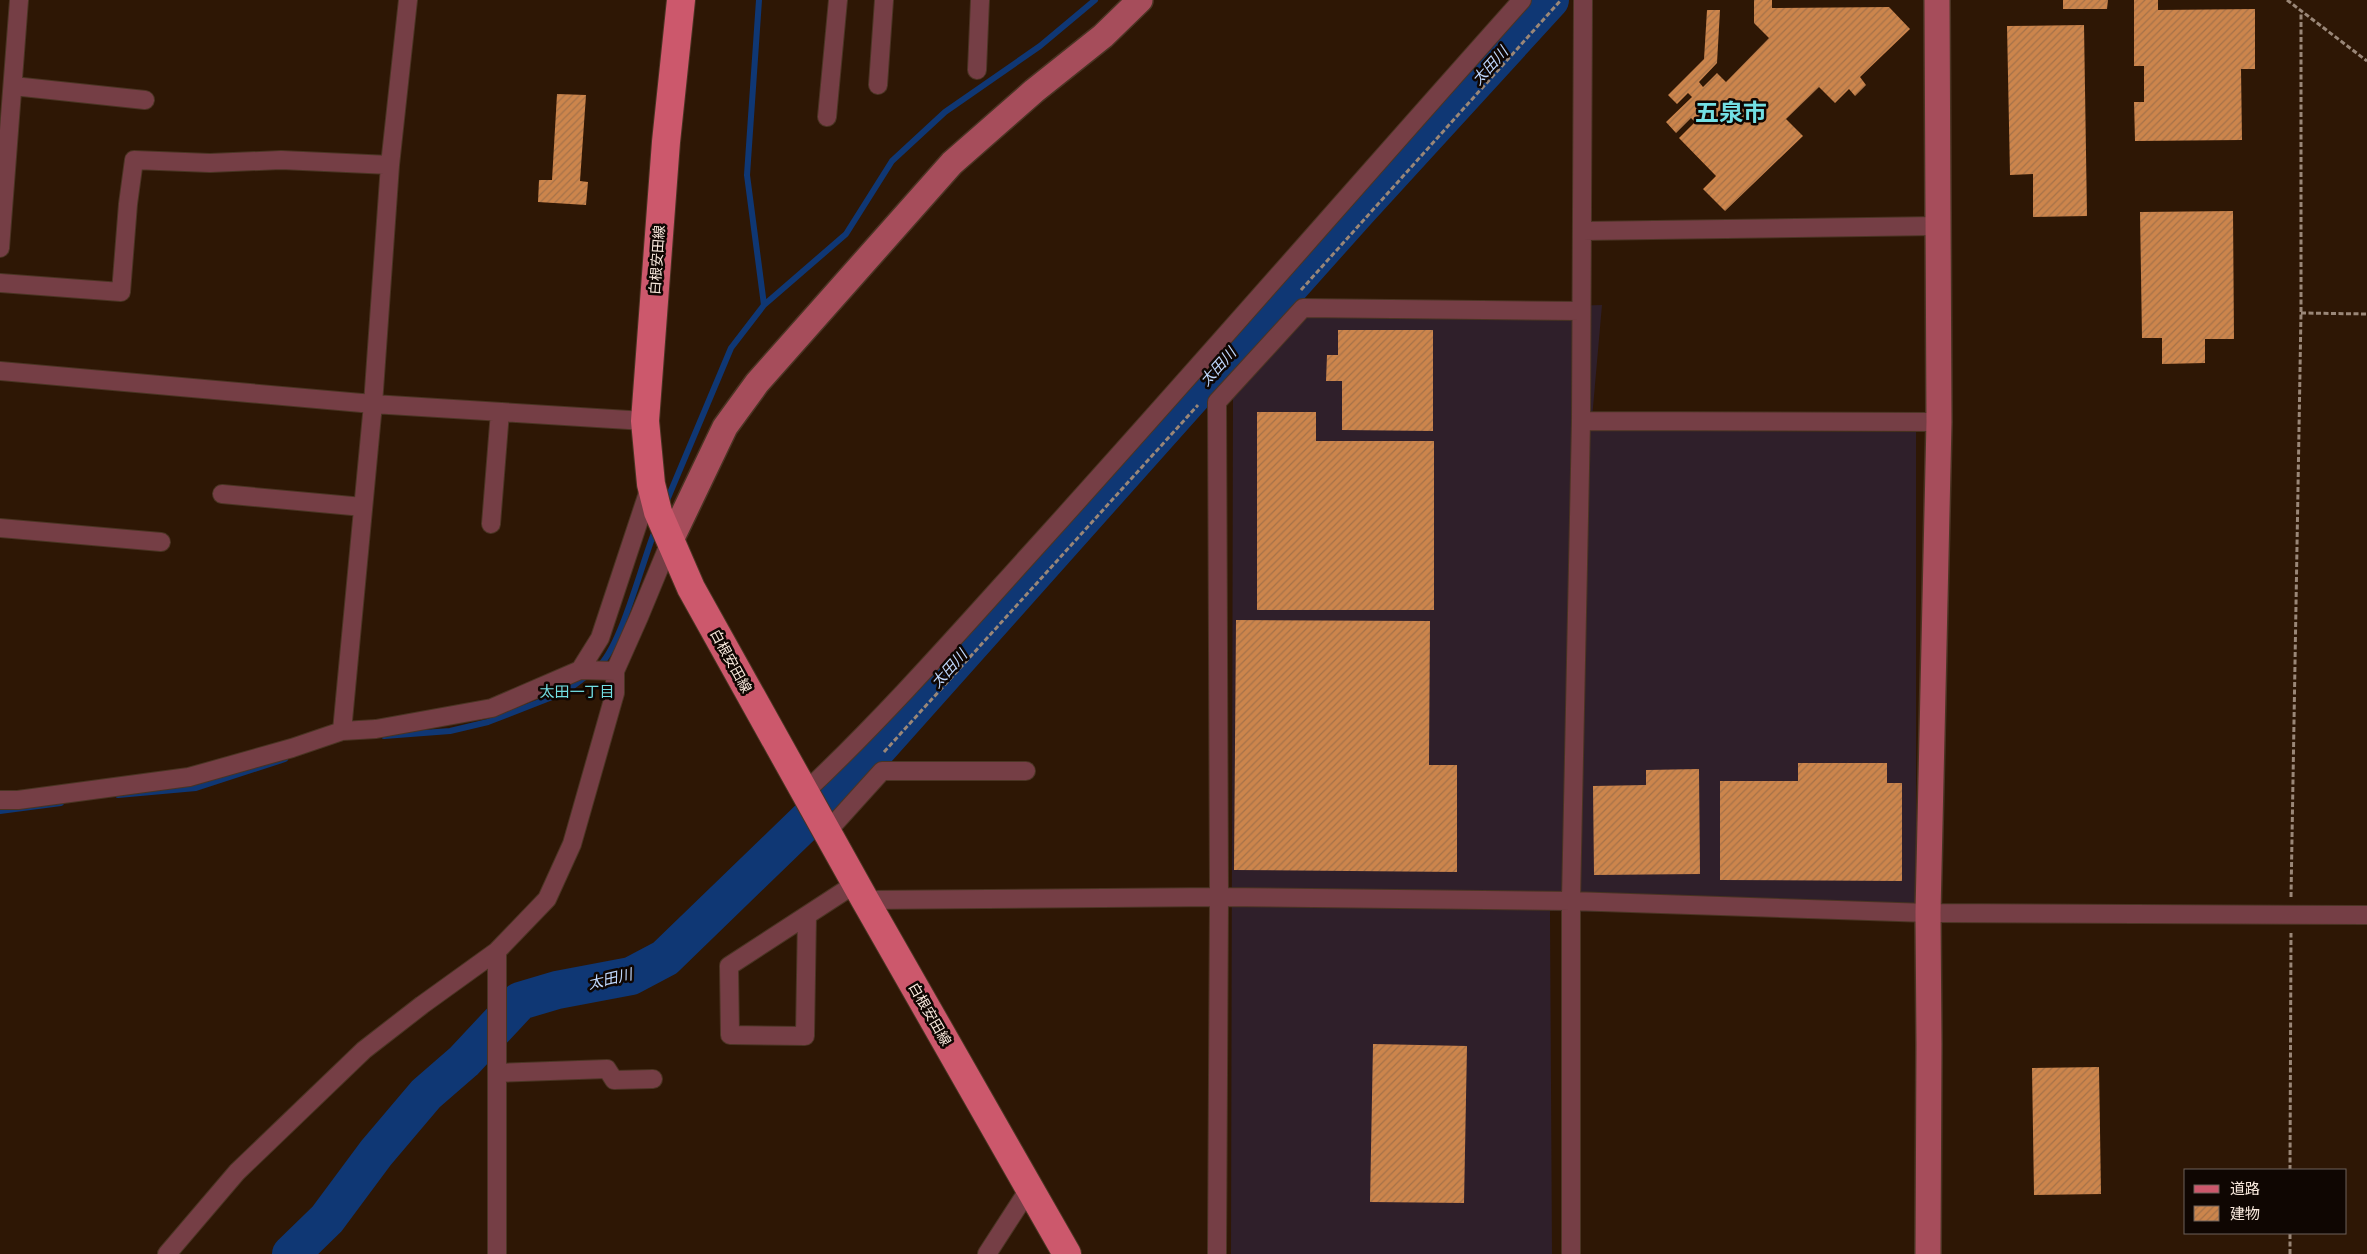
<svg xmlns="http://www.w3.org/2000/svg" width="2367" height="1254" viewBox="0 0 2367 1254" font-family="Barlow,'Noto Sans JP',sans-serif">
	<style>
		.commercial { fill: #2f1f2a }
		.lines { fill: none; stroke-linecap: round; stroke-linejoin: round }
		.stream { stroke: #0f3774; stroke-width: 6 }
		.river { stroke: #0f3774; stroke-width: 38 }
		.building { fill: url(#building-hatch) }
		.street-casing { stroke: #4a3423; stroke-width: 20 }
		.secondary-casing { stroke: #4a3423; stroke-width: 28 }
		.primary-casing { stroke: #4a3423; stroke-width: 30 }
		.path { stroke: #9a8778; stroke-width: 3; stroke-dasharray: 5 2.5; stroke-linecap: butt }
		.street { stroke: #753e45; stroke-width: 18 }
		.secondary { stroke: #a64d5b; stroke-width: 25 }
		.primary { stroke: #cc586c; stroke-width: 28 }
		.labels { text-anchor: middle; stroke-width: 5; stroke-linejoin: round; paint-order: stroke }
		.street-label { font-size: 14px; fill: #f9e9dd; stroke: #0f0602 }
		.water-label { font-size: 15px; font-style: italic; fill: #bfd7fc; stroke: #0f0602 }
		.neighbourhood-label { font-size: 15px; fill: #73dfe3; stroke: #0f0602 }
		.town-label { font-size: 24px; font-weight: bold; fill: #73dfe3; stroke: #0f0602 }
	</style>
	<defs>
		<pattern id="building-hatch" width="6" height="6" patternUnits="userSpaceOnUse" patternTransform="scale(1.25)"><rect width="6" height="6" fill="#cc854c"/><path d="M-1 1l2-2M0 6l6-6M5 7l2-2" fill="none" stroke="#a57249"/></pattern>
	</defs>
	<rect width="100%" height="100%" fill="#2e1705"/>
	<path class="commercial" d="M 1602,305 L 1591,430 L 1916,432 L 1916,916 L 1550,911 L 1552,1254 L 1231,1254 L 1233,395 L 1303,314 Z"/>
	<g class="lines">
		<path class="stream" d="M 759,0 L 747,175 L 764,305
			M 665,505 L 731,348 L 764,305 L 846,234 L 892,161 L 945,112 L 1040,46 L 1095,0
			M 597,668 C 621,649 642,561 656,528
			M 384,736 L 450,731 L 488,722 L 565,692 L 589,674
			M 118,795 L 196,788 L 285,759
			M 0,811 L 61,803"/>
		<path class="river" d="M 291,1254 L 327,1219 L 376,1153 L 426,1094 L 464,1061 L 520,1001 L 557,990 L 631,976 L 665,958 L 854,775 L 1357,211 L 1550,0"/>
	</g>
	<path class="building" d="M 1754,0 L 1772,0 L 1772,8 L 1889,7 L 1910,29 L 1860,77 L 1866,85 L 1855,96 L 1849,89 L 1835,103 L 1819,87 L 1786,119 L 1803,136 L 1725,211 L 1703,189 L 1716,176 L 1679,138 L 1695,122 L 1691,118 L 1676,133 L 1666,122 L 1692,97 L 1688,93 L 1677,104 L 1668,95 L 1704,59 L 1707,10 L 1720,10 L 1717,63 L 1699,82 L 1703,87 L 1717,73 L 1726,82 L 1769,38 L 1754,23 Z
		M 2063,0 L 2108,0 L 2107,9 L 2063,9 Z
		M 2134,0 L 2158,0 L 2158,10 L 2255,9 L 2255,69 L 2241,69 L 2242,140 L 2135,141 L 2134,102 L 2144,102 L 2144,66 L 2134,66 Z
		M 2084,25 L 2087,216 L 2033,217 L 2033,174 L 2010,175 L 2007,26 Z
		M 557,94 L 586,95 L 580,181 L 588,182 L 586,205 L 538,202 L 539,180 L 552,180 Z
		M 2233,211 L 2234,339 L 2205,339 L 2205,363 L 2162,364 L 2162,338 L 2142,338 L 2140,212 Z
		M 1338,330 L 1433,330 L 1433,431 L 1342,430 L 1342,381 L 1326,381 L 1327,355 L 1338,355 Z
		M 1257,412 L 1316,412 L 1316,441 L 1434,441 L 1434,610 L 1257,610 Z
		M 1236,620 L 1430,621 L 1429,765 L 1457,765 L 1457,872 L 1234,870 Z
		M 1798,763 L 1887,763 L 1887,783 L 1902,783 L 1902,881 L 1720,880 L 1720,781 L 1798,781 Z
		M 1699,769 L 1700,874 L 1594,875 L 1593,786 L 1646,785 L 1646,770 Z
		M 1373,1044 L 1467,1046 L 1464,1203 L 1370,1202 Z
		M 2099,1067 L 2101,1194 L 2034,1195 L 2032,1068 Z"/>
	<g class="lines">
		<g class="street-casing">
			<path id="street" d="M 977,70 L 980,0
				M 878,85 L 884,0
				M 13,86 L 145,100
				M 827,117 L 838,0
				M 1582,231 L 1937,226
				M 0,248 L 19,0
				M 0,283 L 121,292 L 128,204 L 134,160 L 210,163 L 281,160 L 390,165
				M 0,371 L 373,404 L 645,421
				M 1581,421 L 1939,422
				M 222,494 L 363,507
				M 491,524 L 500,412
				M 0,528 L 161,542
				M 580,670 L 600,638 L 650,487
				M 342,731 L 373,404 L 390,165 L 408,0
				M 804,793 C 890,712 968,622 1047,535 C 1207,358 1363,178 1522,0
				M 0,800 L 18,800 L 189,777 L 292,748 L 342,731 L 376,729 L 492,708 L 580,670 L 615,671
				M 826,833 L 882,771 L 1026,771
				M 865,900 L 1219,897 L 1571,901 L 1928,913 L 2367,915
				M 807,915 L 805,1036 L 730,1035 L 729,966 L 855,884
				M 497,1073 L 607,1069 L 614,1080 L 653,1079
				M 167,1254 L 237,1172 L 364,1050 L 422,1005 L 497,951 L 547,899 L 572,844 L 615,693 L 615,671 L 639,617 L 670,542
				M 497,1254 L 497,951
				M 987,1254 L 1029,1189
				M 1217,1254 L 1219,897 L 1217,402 L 1303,308 L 1581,311
				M 1571,1254 L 1571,901 L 1581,421 L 1583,0"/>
		</g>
		<g class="secondary-casing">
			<path id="secondary" d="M 670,542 L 725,427 L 757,383 L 952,163 L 1034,91 L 1103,36 L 1140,0
				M 1928,1254 L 1929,1044 L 1928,913 L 1939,422 L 1937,0"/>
		</g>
		<g class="primary-casing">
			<path id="primary" d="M 681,0 L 666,142 L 645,421 L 651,484 L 658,512 L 691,588 L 865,900 L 1067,1254"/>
		</g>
		<path class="path" d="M 2287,0 L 2367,61
			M 1301,290 L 1561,0
			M 2301,313 L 2367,314
			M 884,752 L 1198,405
			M 2291,897 L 2301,313 L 2301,10
			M 2290,1170 L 2291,933
			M 2290,1254 L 2290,1233"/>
		<use href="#street" class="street"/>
		<use href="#secondary" class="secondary"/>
		<use href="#primary" class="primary"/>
	</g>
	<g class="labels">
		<g class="street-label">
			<text transform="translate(657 260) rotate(-86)" y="5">白根安田線</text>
			<text transform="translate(731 661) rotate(61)" y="5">白根安田線</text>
			<text transform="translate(930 1014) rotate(60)" y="5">白根安田線</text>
		</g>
		<g class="water-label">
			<text transform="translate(1490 66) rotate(-48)" y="5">太田川</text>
			<text transform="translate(1218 367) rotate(-48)" y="5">太田川</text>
			<text transform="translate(949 669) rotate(-48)" y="5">太田川</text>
			<text transform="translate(610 979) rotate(-13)" y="5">太田川</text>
		</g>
		<g class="neighbourhood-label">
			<text x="577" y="697">太田一丁目</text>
		</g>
		<g class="town-label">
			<text x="1731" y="121">五泉市</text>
		</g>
	</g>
	<rect x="2184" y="1169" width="162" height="65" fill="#0f0602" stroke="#6d615a"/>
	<rect x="2194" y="1185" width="25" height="8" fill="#cc586c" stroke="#6d615a"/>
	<text x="2230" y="1194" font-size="15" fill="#f9e9dd">道路</text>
	<rect x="2194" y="1206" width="25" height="15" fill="url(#building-hatch)" stroke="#6d615a"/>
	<text x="2230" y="1219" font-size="15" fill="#f9e9dd">建物</text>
</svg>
